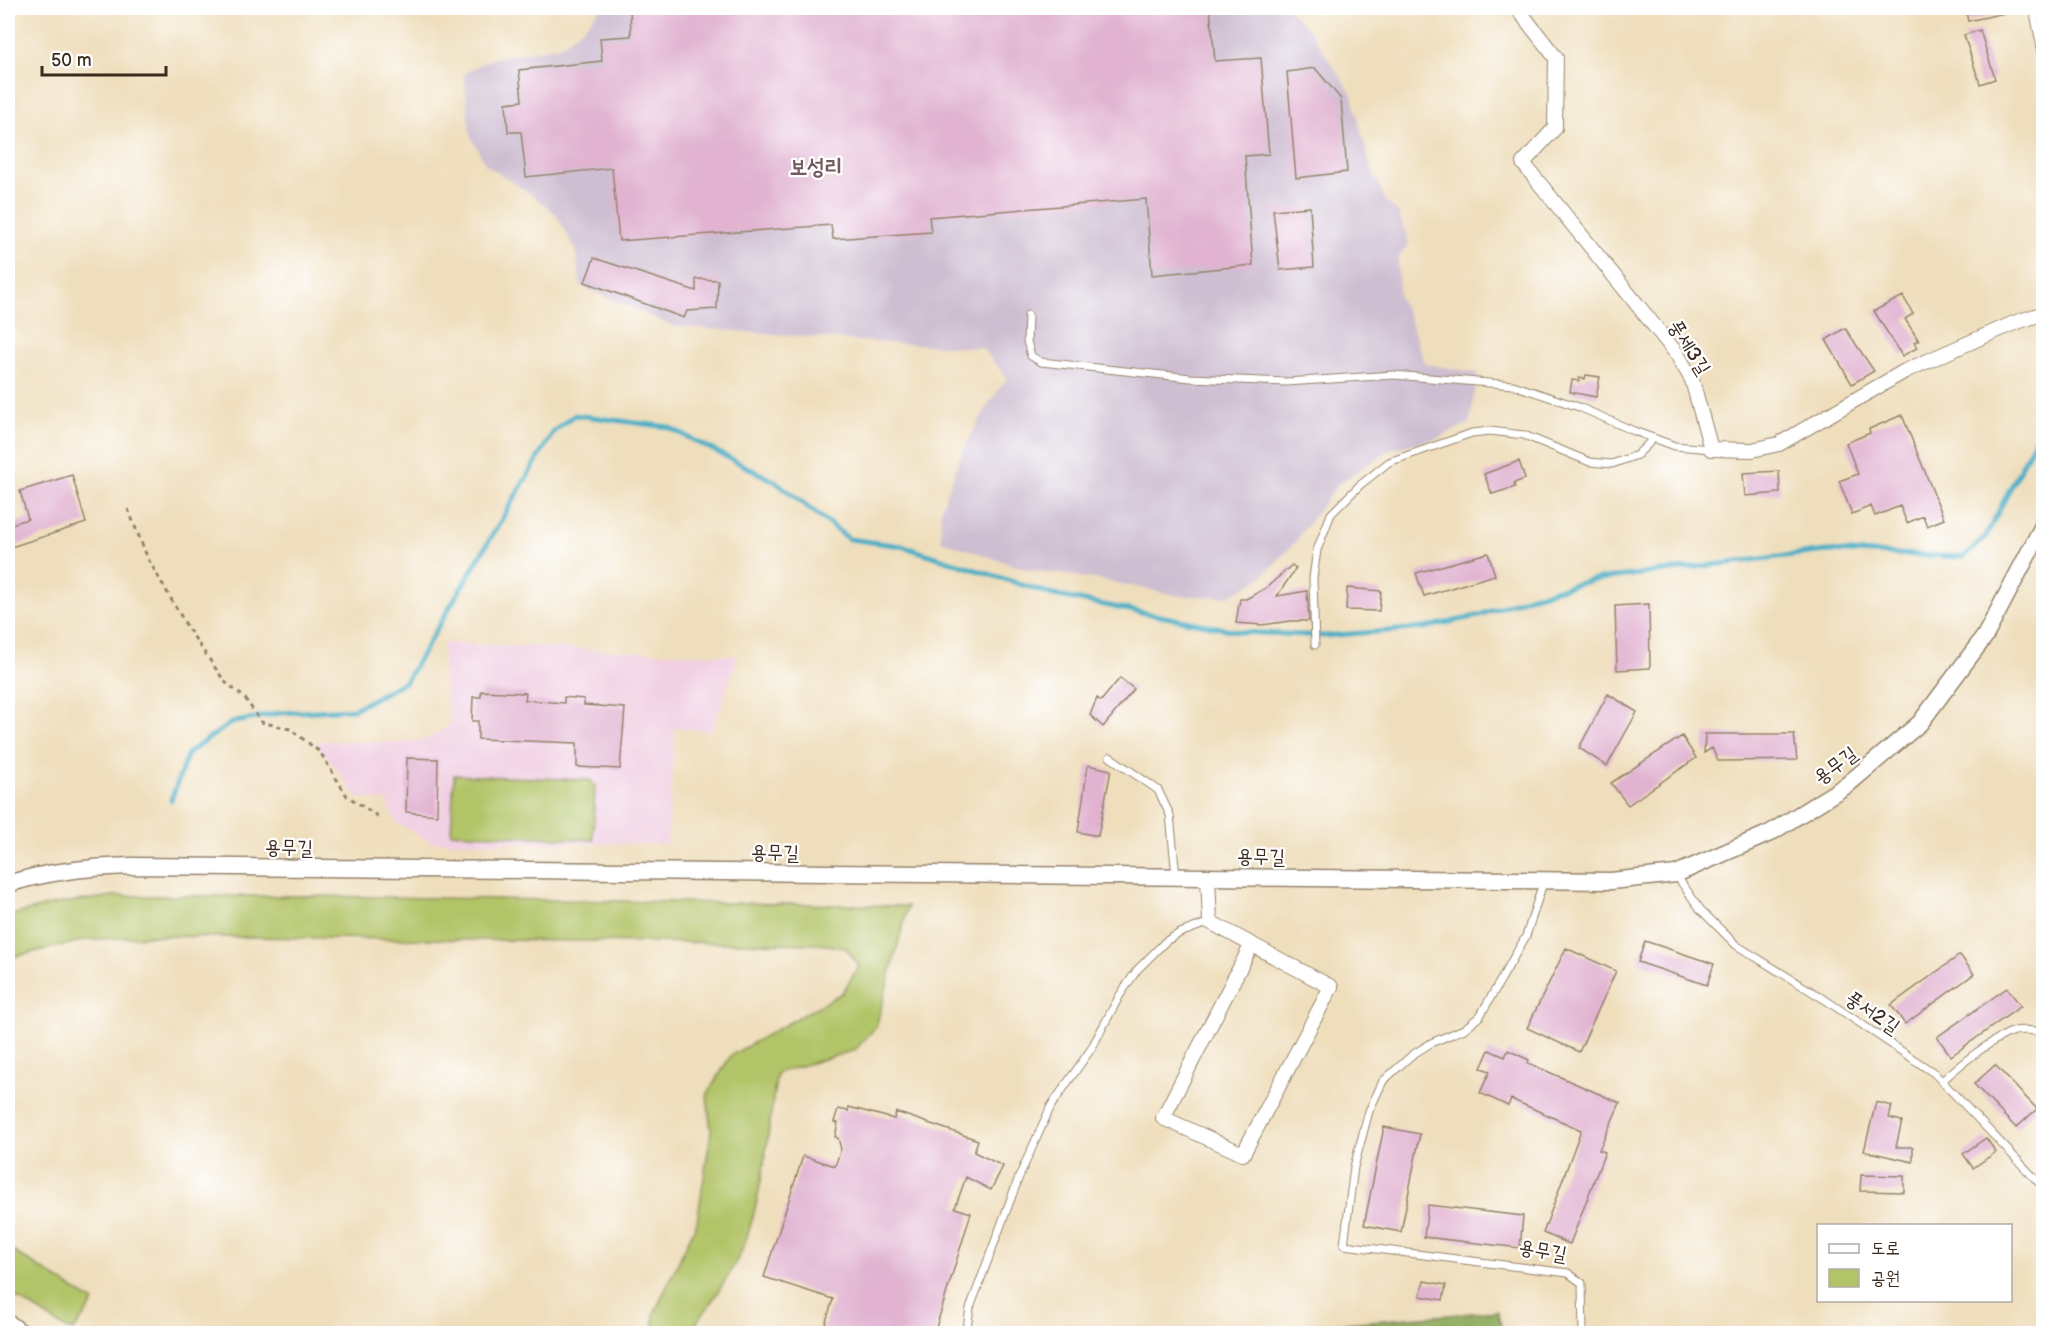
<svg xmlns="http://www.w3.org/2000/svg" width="2051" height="1341" viewBox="0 0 2051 1341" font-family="'Balsamiq Sans','Poor Story',sans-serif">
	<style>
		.built { fill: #f1d0e3 }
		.industrial { fill: #cebed1 }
		.green { fill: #b2c468; stroke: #767743; stroke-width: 1.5 }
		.forest { fill: #8daa5c; stroke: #646a3d; stroke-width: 1.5 }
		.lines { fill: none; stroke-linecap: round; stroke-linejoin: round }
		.stream { stroke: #46aec5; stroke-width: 5 }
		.building { fill: #e1b3d1 }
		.service-casing { stroke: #95846d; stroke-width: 9 }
		.minor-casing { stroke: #95846d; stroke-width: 16 }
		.tertiary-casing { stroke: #95846d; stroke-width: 19 }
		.path { stroke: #95846d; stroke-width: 3; stroke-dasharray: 4.5 4.5; stroke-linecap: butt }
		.service { stroke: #fff; stroke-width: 7 }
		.minor { stroke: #fff; stroke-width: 14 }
		.tertiary { stroke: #fff; stroke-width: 16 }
		.labels { text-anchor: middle; stroke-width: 4.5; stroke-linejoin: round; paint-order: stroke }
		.street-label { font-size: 20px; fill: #3b2a1e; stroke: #fff }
		.quarter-label { font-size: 22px; font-weight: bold; fill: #755a5d; stroke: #fff }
	</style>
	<rect width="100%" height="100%" fill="#fff"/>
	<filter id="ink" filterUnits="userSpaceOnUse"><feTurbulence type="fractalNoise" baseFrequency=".0167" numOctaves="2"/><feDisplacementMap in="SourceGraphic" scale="12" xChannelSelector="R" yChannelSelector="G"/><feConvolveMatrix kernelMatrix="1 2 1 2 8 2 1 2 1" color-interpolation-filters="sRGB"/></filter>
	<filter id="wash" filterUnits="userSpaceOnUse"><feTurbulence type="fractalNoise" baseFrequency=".008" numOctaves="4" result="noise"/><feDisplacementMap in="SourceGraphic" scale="24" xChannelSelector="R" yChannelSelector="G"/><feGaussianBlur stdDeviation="1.35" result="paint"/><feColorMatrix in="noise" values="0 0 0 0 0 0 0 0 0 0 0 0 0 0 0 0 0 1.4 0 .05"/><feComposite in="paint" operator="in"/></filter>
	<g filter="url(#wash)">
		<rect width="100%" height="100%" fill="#efdebc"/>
		<path class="built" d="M 443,643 L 738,656 L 712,731 L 675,728 L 667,844 L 430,842 L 396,822 L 389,809 L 388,801 L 358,798 L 315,741 L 405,743 L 430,738 L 450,725 L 443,678 Z"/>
		<path class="industrial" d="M 601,8 L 1287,8 L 1311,32 L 1352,95 L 1369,162 L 1385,200 L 1398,212 L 1409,243 L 1398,259 L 1399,297 L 1409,317 L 1425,364 L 1477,373 L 1470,423 L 1438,438 L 1391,449 L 1337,485 L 1292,546 L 1261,578 L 1227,597 L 1179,596 L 1102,580 L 1026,569 L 941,541 L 940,512 L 963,450 L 988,405 L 1007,378 L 982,348 L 873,342 L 673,326 L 581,286 L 575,249 L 556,214 L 531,194 L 486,165 L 470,135 L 464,74 L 490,59 L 561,46 L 584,27 Z"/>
		<path class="green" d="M 454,775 L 590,780 L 595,785 L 593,840 L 451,833 Z
			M 114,896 L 319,896 L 908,906 L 876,1027 L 855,1050 L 777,1073 C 768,1127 764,1188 746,1240 C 735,1270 708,1307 689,1333 L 654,1334 L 654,1314 L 697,1222 L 711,1132 L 707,1095 L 731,1055 L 842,993 L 859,966 L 846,948 L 820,944 L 148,936 L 85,940 L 8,958 L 8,916 L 55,904 Z
			M 8,1248 L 94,1302 L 75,1329 L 68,1330 L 8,1292 Z"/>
		<path class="forest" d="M 1497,1311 L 1503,1333 L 1307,1333 L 1309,1326 Z"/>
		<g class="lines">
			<path class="stream" d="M 171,800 L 188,753 L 231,723 L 279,713 L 354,709 L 406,681 L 554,431 L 575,415 L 668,427 L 776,482 L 849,539 L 902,546 L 1054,595 L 1241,632 L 1325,636 L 1424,628 L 1477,616 L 1529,597 L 1592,580 L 1826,551 L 1964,557 L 1986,536 L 2044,422"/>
		</g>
		<g id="blocks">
			<path class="building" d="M 630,8 L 1084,8 L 1084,10 L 1118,8 L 1210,8 L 1215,61 L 1261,58 L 1269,154 L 1245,156 L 1253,265 L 1152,275 L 1146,199 L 929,217 L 931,232 L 833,239 L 831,225 L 619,241 L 612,168 L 526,177 L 521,132 L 508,132 L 506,103 L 522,101 L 519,70 L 602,61 L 600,38 L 631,36 Z
				M 1965,8 L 2004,8 L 2005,13 L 1968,21 Z
				M 1980,30 L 1995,79 L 1980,84 L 1964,35 Z
				M 1315,68 L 1341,99 L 1347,172 L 1296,178 L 1287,72 Z
				M 1310,207 L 1314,267 L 1280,270 L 1273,210 Z
				M 594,258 L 696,291 L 696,279 L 718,280 L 717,309 L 687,311 L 684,318 L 585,282 Z
				M 1903,296 L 1913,314 L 1905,319 L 1919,341 L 1914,342 L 1917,348 L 1902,356 L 1874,311 Z
				M 1845,328 L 1874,371 L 1852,384 L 1826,340 Z
				M 1586,375 L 1600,377 L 1596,397 L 1570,392 L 1572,380 L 1579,381 L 1579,378 L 1585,379 Z
				M 1902,415 L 1944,519 L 1927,526 L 1923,516 L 1907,523 L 1900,506 L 1875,516 L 1871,506 L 1852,514 L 1839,481 L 1858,474 L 1846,443 L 1870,433 L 1869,429 Z
				M 1519,461 L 1525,479 L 1514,483 L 1515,487 L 1492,494 L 1484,474 Z
				M 1779,471 L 1780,493 L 1745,496 L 1743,473 Z
				M 72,475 L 86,523 L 11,547 L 8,525 L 28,519 L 20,491 Z
				M 1488,553 L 1495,575 L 1424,596 L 1416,573 Z
				M 1292,565 L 1296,568 L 1277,596 L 1307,591 L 1309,621 L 1291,621 L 1262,625 L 1236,623 L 1240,599 L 1246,599 L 1266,588 Z
				M 1347,588 L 1381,591 L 1379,611 L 1346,610 Z
				M 1649,604 L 1650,668 L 1617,670 L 1615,606 Z
				M 1120,678 L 1134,689 L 1103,727 L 1090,715 L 1097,698 L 1101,701 Z
				M 481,691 L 526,693 L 525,700 L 564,703 L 564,697 L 584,699 L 584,705 L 625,708 L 620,769 L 577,767 L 577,743 L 478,739 L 478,721 L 472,721 L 473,697 L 481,697 Z
				M 1608,694 L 1637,712 L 1607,766 L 1579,748 Z
				M 1705,734 L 1794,734 L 1797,760 L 1718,761 L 1712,748 L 1704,753 Z
				M 1682,736 L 1696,758 L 1628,805 L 1611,783 Z
				M 407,758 L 438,759 L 437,815 L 406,812 Z
				M 1088,765 L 1111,770 L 1098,836 L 1078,832 Z
				M 1645,941 L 1714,964 L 1707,985 L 1638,962 Z
				M 1566,948 L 1616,971 L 1579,1052 L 1527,1028 Z
				M 1960,955 L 1974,974 L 1905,1024 L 1891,1005 Z
				M 2007,988 L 2021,1006 L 1951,1056 L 1937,1037 Z
				M 1489,1050 L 1505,1057 L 1508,1050 L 1529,1060 L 1528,1063 L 1620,1103 L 1599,1150 L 1605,1152 L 1570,1244 L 1543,1233 L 1581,1130 L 1511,1099 L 1508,1106 L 1480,1093 L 1490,1071 L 1481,1068 Z
				M 1995,1065 L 2037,1109 L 2016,1128 L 1974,1084 Z
				M 1876,1102 L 1892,1106 L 1889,1118 L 1902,1121 L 1896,1147 L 1913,1147 L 1913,1162 L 1864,1151 Z
				M 849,1107 L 894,1119 L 896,1112 L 978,1140 L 974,1152 L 1003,1166 L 991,1190 L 966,1177 L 955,1208 L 971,1213 L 934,1334 L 822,1334 L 833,1299 L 764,1277 L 803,1156 L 835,1166 L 841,1149 L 838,1138 L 835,1137 L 838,1123 L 834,1122 L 838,1109 L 848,1111 Z
				M 1384,1127 L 1420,1134 L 1401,1232 L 1364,1225 Z
				M 1986,1138 L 1996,1152 L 1973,1168 L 1963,1154 Z
				M 1861,1175 L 1904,1176 L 1904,1192 L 1860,1191 Z
				M 1428,1205 L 1523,1216 L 1520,1248 L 1424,1237 Z
				M 1424,1281 L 1446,1285 L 1443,1300 L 1420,1296 Z"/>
		</g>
	</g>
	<g filter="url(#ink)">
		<use href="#blocks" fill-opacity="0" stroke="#95846d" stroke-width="1.5"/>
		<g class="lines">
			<g class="service-casing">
				<path id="service" d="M 2033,8 L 2044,63
					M 1028,315 L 1027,341 L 1031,356 L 1041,362 L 1191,378 L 1286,382 L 1394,375 L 1513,385 L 1579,407 L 1634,431 L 1675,446 L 1711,449
					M 1315,645 L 1313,578 L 1317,550 L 1331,514 L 1360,485 L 1389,462 L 1472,433 L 1490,431 L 1524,435 L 1590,462 L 1612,464 L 1637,455 L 1654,438
					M 1110,757 L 1158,790 L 1170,815 L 1176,876
					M 1676,875 L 1700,909 L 1736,945 L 1827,1001 L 1934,1073 L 2044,1188
					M 1544,880 L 1526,936 L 1480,1016 L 1464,1029 L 1431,1043 L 1412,1055 L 1383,1081 L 1369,1111 L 1354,1167 L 1344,1245 L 1568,1273 L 1582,1283 L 1583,1334
					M 1942,1081 C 1958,1066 1994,1037 2015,1031 C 2023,1029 2035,1031 2044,1032
					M 966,1334 L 970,1308 L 1019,1177 L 1051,1106 L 1091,1049 L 1120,995 L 1137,970 L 1166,941 L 1180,933 L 1210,922"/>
			</g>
			<g class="minor-casing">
				<path id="minor" d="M 1517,8 L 1556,58 L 1555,128 L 1523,163 L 1677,354 L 1692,380 L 1711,449 L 1752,450 L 1779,444 L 1905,371 L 2014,323 L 2044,313
					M 1208,877 L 1210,922 L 1331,987 L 1243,1154 L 1163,1118 L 1252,944"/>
			</g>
			<g class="tertiary-casing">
				<path id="tertiary" d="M 8,884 C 48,871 90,867 132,866 L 1611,881 L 1676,874 L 1770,833 L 1847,785 L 1920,723 L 1985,636 L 2044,524
					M 8,1323 L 23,1334"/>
			</g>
			<path class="path" d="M 128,509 L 148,559 L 189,630 L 225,682 L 245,698 L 261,722 L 290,729 L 320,752 L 347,796 L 379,817"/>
			<use href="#service" class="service"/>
			<use href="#minor" class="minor"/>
			<use href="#tertiary" class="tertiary"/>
		</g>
	</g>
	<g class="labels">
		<g class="street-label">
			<text transform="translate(1690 347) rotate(58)" y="7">풍세3길</text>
			<text transform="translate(1835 765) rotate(-37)" y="7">용무길</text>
			<text transform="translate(289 847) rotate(1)" y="7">용무길</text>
			<text transform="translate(775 852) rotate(1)" y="7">용무길</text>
			<text transform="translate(1261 856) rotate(1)" y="7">용무길</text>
			<text transform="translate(1873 1012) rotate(34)" y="7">풍서2길</text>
			<text transform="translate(1543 1250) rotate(10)" y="7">용무길</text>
		</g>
		<g class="quarter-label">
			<text x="816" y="174">보성리</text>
		</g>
	</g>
	<rect width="2051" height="1341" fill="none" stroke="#fff" stroke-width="30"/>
	<rect x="1817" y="1224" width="195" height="78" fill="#ffffff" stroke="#b1aaa5" stroke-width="1.5"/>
	<rect x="1829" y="1244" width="30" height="9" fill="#ffffff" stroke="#b1aaa5" stroke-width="1.5"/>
	<text x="1871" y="1254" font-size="18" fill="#3b2a1e">도로</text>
	<rect x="1829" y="1269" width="30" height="18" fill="#b2c468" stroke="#b1aaa5" stroke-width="1.5"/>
	<text x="1871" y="1284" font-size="18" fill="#3b2a1e">공원</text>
	<path d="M42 66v9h124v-9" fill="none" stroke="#3b2a1e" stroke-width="3"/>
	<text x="51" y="66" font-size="18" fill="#3b2a1e" stroke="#ffffff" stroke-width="4.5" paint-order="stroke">50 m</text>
</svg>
